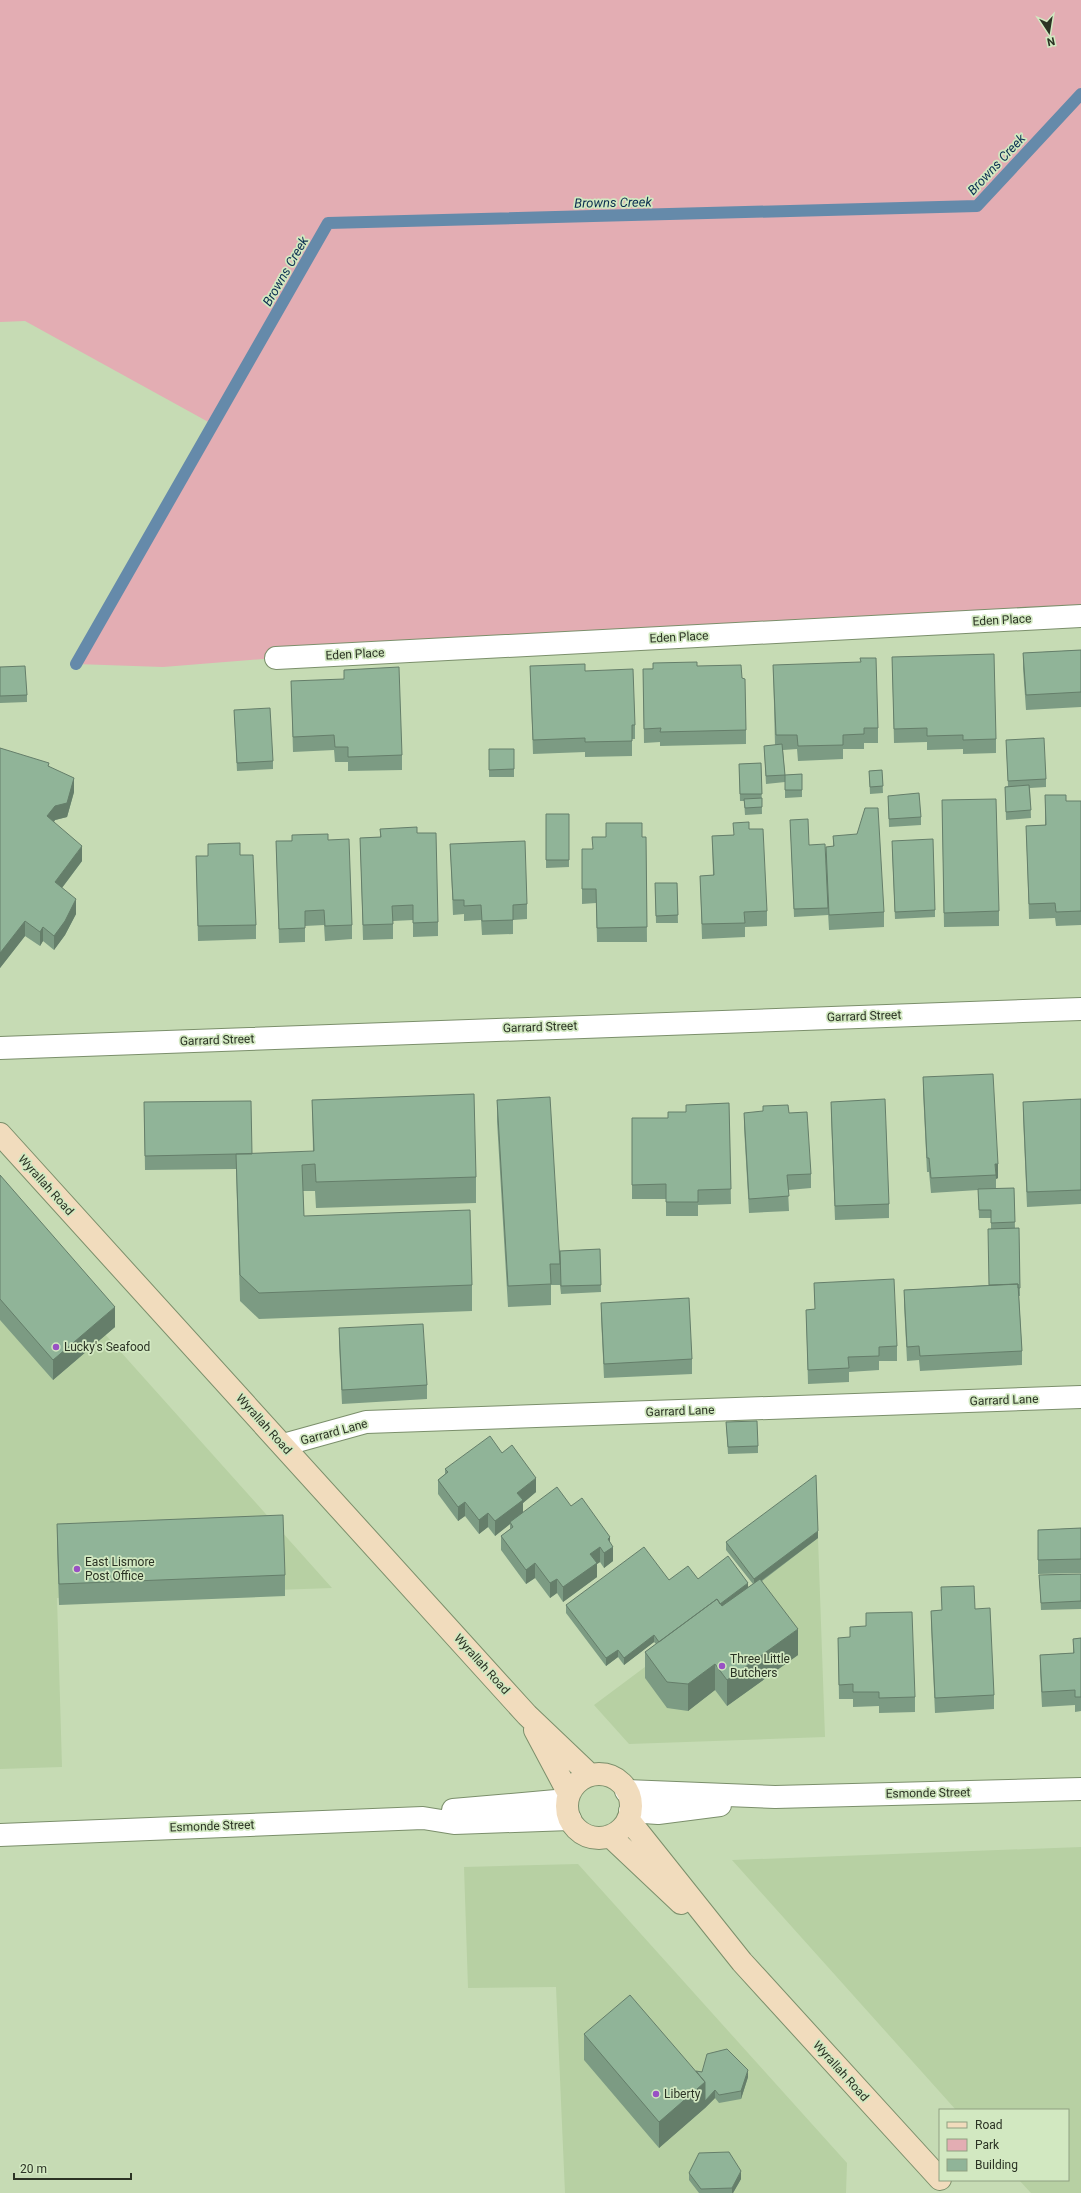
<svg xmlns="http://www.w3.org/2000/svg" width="1081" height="2193" viewBox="0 0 1081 2193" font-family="Roboto,sans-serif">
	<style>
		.built { fill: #b7d0a3 }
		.green { fill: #e3adb3 }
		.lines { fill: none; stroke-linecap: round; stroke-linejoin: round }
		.stream { stroke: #658aaa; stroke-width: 12 }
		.minor-casing { stroke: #7b8f6b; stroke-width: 24 }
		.secondary-casing { stroke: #7b8f6b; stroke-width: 24 }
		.minor { stroke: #fff; stroke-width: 22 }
		.secondary { stroke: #f1dcbd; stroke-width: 22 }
		.wall { fill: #7c9b83 }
		.shaded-wall { fill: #657e6a }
		.building { fill: #90b498; stroke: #657e6a }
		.poi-dot { fill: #9951c4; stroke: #d2e8c1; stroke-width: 1.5 }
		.labels { text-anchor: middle; stroke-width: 3.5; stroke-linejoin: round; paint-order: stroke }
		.street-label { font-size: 12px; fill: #2b3324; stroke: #d2e8c1 }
		.poi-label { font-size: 12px; fill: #2b3324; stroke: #d2e8c1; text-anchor: start }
		.water-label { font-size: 13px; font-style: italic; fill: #0a2e50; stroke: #d2e8c1 }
	</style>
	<rect width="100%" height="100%" fill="#c6dbb4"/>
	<path class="built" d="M 0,1217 L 332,1588 L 57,1598 L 62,1767 L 0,1769 Z
		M 818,1538 L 825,1737 L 629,1744 L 594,1705 Z
		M 1081,1847 L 1081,2193 L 1031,2193 L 1019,2180 L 1068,2180 L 1068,2110 L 956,2110 L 732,1860 Z
		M 578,1864 L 847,2163 L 846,2193 L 565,2193 L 556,1987 L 468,1988 L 464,1867 Z"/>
	<path class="green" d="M 0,0 L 1081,0 L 1081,616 L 276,658 L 163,667 L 76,664 L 212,424 L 25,321 L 0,322 Z"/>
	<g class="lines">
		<path class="stream" d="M 76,664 L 328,223 L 977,206 L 1081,94"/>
		<g class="minor-casing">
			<path id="minor" d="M 276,658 L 1081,616
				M 0,1048 L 1081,1009
				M 283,1445 L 366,1422 L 1081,1397
				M 626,1791 L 775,1797 L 1081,1789
				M 453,1810 L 567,1800
				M 630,1811 L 658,1813 L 720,1805
				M 0,1835 L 423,1818 L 454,1823 L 570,1819"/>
		</g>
		<g class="secondary-casing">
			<path id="secondary" d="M 0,1134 L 527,1715 L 590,1775
				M 535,1730 L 569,1794
				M567 1806a32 32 0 1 1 64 0a32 32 0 1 1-64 0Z
				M 628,1819 L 742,1962 L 940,2179
				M 610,1836 L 681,1903"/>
		</g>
		<use href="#minor" class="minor"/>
		<use href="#secondary" class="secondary"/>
	</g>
	<path class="wall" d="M 1081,650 L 1081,707 L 1026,710 L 1023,668 L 1023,653 Z
		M 892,657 L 996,739 L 996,753 L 963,754 L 963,749 L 927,750 L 927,742 L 894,743 Z
		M 773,665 L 878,728 L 878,743 L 864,743 L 864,749 L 843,749 L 843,759 L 798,761 L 797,749 L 783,750 L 785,775 L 802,774 L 802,797 L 785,798 L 785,782 L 766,784 L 764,746 L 775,745 Z
		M 530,666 L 585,671 L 635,725 L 635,739 L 632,739 L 632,756 L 585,757 L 585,752 L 533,754 Z
		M 697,666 L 742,678 L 746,730 L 746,744 L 660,746 L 660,742 L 644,743 L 643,669 Z
		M 0,667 L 27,695 L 27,702 L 0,703 Z
		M 291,681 L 402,755 L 402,770 L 348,771 L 348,762 L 335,762 L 334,750 L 293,752 Z
		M 234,710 L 273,761 L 273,769 L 237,771 Z
		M 1006,740 L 1046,779 L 1046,787 L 1030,788 L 1031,818 L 1006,820 L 1005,787 L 1008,786 Z
		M 0,748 L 49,766 L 74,792 L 67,817 L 55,820 L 54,822 L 82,861 L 62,888 L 76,914 L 65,935 L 54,950 L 43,941 L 40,946 L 25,936 L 0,968 Z
		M 489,749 L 514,769 L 514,777 L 489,777 Z
		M 761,763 L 762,814 L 745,815 L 744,801 L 740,801 L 739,764 Z
		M 882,770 L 883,793 L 870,794 L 869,771 Z
		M 1045,795 L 1066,801 L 1081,801 L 1081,925 L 1056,926 L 1055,918 L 1029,919 L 1026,826 L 1045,825 Z
		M 888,796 L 921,817 L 921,825 L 889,827 Z
		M 942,800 L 999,911 L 999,926 L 944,927 Z
		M 546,814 L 569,814 L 569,867 L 546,868 Z
		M 790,820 L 809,845 L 826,861 L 826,847 L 833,846 L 833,836 L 884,912 L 884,927 L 829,930 L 828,912 L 828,915 L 794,917 Z
		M 380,829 L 417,833 L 438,922 L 438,936 L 413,937 L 413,920 L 393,921 L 393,939 L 363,940 L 360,838 L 380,837 Z
		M 749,829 L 767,911 L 767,926 L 745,927 L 745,937 L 702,939 L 700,876 L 713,875 L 712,836 L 733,835 Z
		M 642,837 L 646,837 L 647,942 L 597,942 L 596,903 L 582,904 L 582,849 L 593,849 Z
		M 328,840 L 352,925 L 352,939 L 325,941 L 324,925 L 305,926 L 305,942 L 279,943 L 276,841 Z
		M 208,844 L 240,855 L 256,925 L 256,939 L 198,941 L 196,856 L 208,856 Z
		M 450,844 L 527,904 L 527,919 L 513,920 L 513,934 L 482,935 L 481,920 L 464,921 L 464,914 L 453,915 Z
		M 892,849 L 935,910 L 935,917 L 895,919 Z
		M 655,883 L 677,883 L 678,923 L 656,923 Z
		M 923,1077 L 998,1178 L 996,1179 L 996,1189 L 1014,1188 L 1015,1228 L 1019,1228 L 1020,1296 L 1019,1296 L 1022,1351 L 1022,1365 L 920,1371 L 919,1360 L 907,1361 L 904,1305 L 904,1290 L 989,1285 L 991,1229 L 991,1218 L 979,1218 L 978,1190 L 931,1193 L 929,1172 L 927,1172 L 923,1091 Z
		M 1081,1099 L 1081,1204 L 1027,1207 L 1023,1116 L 1023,1102 Z
		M 312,1100 L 476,1177 L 476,1203 L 316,1208 L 315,1191 L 303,1191 L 304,1216 L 472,1285 L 472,1311 L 259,1319 L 240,1301 L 236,1169 L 145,1170 L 144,1102 L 252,1154 L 313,1152 Z
		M 497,1100 L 560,1251 L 600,1249 L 601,1292 L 561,1294 L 560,1285 L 551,1285 L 551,1305 L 508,1307 L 497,1121 Z
		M 831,1102 L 889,1204 L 889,1218 L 835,1220 L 831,1116 Z
		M 729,1103 L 731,1204 L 698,1205 L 698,1216 L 666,1216 L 666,1199 L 632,1199 L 632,1118 L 668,1118 L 686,1112 L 686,1105 Z
		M 744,1113 L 789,1113 L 811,1174 L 811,1188 L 788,1190 L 789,1211 L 749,1213 L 744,1127 Z
		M 0,1175 L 115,1327 L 53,1380 L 0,1320 Z
		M 814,1283 L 897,1346 L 897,1361 L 879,1361 L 879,1370 L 849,1372 L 849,1382 L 808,1384 L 806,1310 L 815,1309 Z
		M 601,1303 L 692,1359 L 692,1374 L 604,1378 L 601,1317 Z
		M 339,1328 L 427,1385 L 427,1399 L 342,1404 L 339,1343 Z
		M 726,1422 L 758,1446 L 758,1453 L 728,1454 Z
		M 502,1453 L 536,1492 L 523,1503 L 523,1513 L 571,1506 L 610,1542 L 613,1561 L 604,1568 L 600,1562 L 597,1564 L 597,1577 L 563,1602 L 557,1593 L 550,1598 L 535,1578 L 526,1584 L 501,1550 L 501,1536 L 510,1529 L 510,1524 L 495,1536 L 488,1527 L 479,1534 L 465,1516 L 458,1521 L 438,1494 L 438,1480 L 445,1474 L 445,1469 Z
		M 57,1524 L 285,1575 L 285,1596 L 59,1605 L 57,1545 Z
		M 1081,1528 L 1081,1573 L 1038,1574 L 1038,1530 Z
		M 818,1538 L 762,1581 L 798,1655 L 727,1706 L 715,1690 L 688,1711 L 667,1708 L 645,1678 L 645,1652 L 656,1644 L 654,1642 L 624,1665 L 618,1657 L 606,1666 L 566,1613 L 566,1605 L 669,1580 L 698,1579 L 748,1587 L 753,1584 L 726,1550 L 726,1542 Z
		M 1081,1574 L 1081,1609 L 1041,1610 L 1039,1575 Z
		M 941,1587 L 975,1609 L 994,1695 L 994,1709 L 935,1713 L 931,1625 L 931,1611 L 942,1610 Z
		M 838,1638 L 915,1697 L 915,1712 L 879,1713 L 879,1706 L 853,1707 L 853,1699 L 839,1699 Z
		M 1081,1638 L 1081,1711 L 1075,1712 L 1075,1705 L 1042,1707 L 1040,1670 L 1040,1655 L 1073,1653 L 1073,1639 Z
		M 584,2034 L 696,2071 L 748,2077 L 741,2099 L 719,2103 L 715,2098 L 705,2108 L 659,2148 L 584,2060 Z
		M 689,2173 L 741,2179 L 733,2193 L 699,2193 L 689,2180 Z"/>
	<path class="shaded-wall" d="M 74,778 L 74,792 L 67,817 L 55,820 L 47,831 L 47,816 Z
		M 82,846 L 82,861 L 55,897 L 55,882 Z
		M 76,899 L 76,914 L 65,935 L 54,950 L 54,936 Z
		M 25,921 L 25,936 L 0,968 L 0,953 Z
		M 43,927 L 43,941 L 40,946 L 40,932 Z
		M 995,1164 L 998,1164 L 998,1178 L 996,1179 Z
		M 115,1307 L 115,1327 L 53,1380 L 53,1360 Z
		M 536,1478 L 536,1492 L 523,1503 L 523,1515 L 510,1522 L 510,1524 L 495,1536 L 495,1521 L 517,1493 Z
		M 465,1502 L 465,1516 L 458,1521 L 458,1507 Z
		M 488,1513 L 488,1527 L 479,1534 L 479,1520 Z
		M 818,1531 L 818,1538 L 754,1586 L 754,1579 Z
		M 610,1537 L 610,1549 L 613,1547 L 613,1561 L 604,1568 L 604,1553 L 608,1539 Z
		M 600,1547 L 600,1562 L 597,1564 L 597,1577 L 563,1602 L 563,1587 L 590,1554 Z
		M 535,1563 L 535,1578 L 526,1584 L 526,1570 Z
		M 557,1579 L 557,1593 L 550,1598 L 550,1583 Z
		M 748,1583 L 748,1590 L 664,1647 Z
		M 798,1629 L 798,1655 L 727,1706 L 727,1680 Z
		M 654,1635 L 654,1642 L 624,1665 L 624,1658 Z
		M 618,1650 L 618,1657 L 606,1666 L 606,1658 Z
		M 715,1664 L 715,1690 L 688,1711 L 688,1684 Z
		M 748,2070 L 748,2077 L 741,2099 L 741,2091 Z
		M 705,2082 L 705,2108 L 659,2148 L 659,2122 Z
		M 715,2090 L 715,2098 L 705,2108 L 705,2101 Z
		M 741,2171 L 741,2179 L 733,2193 L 732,2193 L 732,2188 Z"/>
	<path class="building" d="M 1081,650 L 1081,692 L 1026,695 L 1023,653 Z
		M 994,654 L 996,739 L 963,740 L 963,735 L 927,736 L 927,728 L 894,729 L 892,657 Z
		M 860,658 L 876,658 L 878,728 L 864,728 L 864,734 L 843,735 L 843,745 L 798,746 L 797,735 L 776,735 L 773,665 L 861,662 Z
		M 697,662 L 697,666 L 741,665 L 742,678 L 745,679 L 746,730 L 660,732 L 661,728 L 644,729 L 643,669 L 653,669 L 653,663 Z
		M 585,664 L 585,671 L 633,669 L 635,725 L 632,725 L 632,741 L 585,742 L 585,738 L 533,740 L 530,666 Z
		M 25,666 L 27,695 L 0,696 L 0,667 Z
		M 399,667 L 402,755 L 348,757 L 348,747 L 335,747 L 334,735 L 293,737 L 291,681 L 344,679 L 344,670 Z
		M 270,708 L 273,761 L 237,763 L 234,710 Z
		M 1044,738 L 1046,779 L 1008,781 L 1006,740 Z
		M 782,744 L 785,775 L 766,776 L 764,746 Z
		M 0,748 L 49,763 L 48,766 L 74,778 L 67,803 L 55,806 L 47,816 L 82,846 L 55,882 L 76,899 L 65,921 L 54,936 L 43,927 L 40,932 L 25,921 L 0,953 Z
		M 489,749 L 514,749 L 514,769 L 489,770 Z
		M 761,763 L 762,794 L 740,794 L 739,764 Z
		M 882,770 L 883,786 L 870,787 L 869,771 Z
		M 802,774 L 802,790 L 785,790 L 785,775 Z
		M 1029,785 L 1031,810 L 1006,812 L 1005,787 Z
		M 919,793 L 921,817 L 889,819 L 888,796 Z
		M 1045,795 L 1066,795 L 1066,801 L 1081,801 L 1081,911 L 1056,912 L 1055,903 L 1029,904 L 1026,826 L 1046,825 Z
		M 762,798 L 762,807 L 745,808 L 744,799 Z
		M 996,799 L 999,911 L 944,913 L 942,800 Z
		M 865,808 L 878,808 L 884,912 L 829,915 L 826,847 L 834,846 L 833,836 L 857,834 Z
		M 546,814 L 569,814 L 569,860 L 546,860 Z
		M 808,819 L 809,845 L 825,844 L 828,908 L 794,909 L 790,820 Z
		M 749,822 L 749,829 L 763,829 L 767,911 L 744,912 L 745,923 L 702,924 L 700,876 L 714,875 L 712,836 L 734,835 L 733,823 Z
		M 606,823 L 642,823 L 642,837 L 646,837 L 647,927 L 597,928 L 596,889 L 582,889 L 582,849 L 593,849 L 592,837 L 606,837 Z
		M 417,827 L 417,833 L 436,833 L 438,922 L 413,923 L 413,905 L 392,906 L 393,924 L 363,925 L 360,838 L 381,837 L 380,829 Z
		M 328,834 L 328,840 L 349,839 L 352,925 L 325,926 L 324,910 L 305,911 L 305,928 L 279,929 L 276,841 L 292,841 L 292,835 Z
		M 933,839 L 935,910 L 895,912 L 892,841 Z
		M 525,841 L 527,904 L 513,905 L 513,920 L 482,921 L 481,905 L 464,906 L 464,900 L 453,900 L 450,844 Z
		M 240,843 L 240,855 L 253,855 L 256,925 L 198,926 L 196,856 L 208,856 L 208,844 Z
		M 655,883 L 677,883 L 678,915 L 656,916 Z
		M 993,1074 L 998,1164 L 995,1164 L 996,1175 L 931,1178 L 929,1158 L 927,1158 L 923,1077 Z
		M 474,1094 L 476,1177 L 316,1182 L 315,1164 L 302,1165 L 304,1216 L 470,1210 L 472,1285 L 259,1293 L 240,1275 L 236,1154 L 314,1151 L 312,1100 Z
		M 550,1097 L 560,1264 L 550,1264 L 551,1284 L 508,1286 L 497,1100 Z
		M 885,1099 L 889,1204 L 835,1206 L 831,1102 Z
		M 1081,1099 L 1081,1190 L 1027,1192 L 1023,1102 Z
		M 251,1101 L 252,1154 L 236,1154 L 145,1156 L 144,1102 Z
		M 729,1103 L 731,1189 L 698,1190 L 698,1202 L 666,1202 L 666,1184 L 632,1185 L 632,1118 L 668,1118 L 668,1112 L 686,1112 L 686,1105 Z
		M 788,1105 L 789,1113 L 807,1112 L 811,1174 L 787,1175 L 789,1196 L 749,1199 L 744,1113 L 763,1111 L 763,1106 Z
		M 0,1175 L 115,1307 L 53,1360 L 0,1299 Z
		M 1014,1188 L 1015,1222 L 991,1223 L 991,1210 L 979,1210 L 978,1189 Z
		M 1019,1228 L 1020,1288 L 1018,1288 L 1018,1284 L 989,1285 L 988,1229 Z
		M 600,1249 L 601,1285 L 561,1286 L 560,1251 Z
		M 894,1279 L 897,1346 L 879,1347 L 879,1356 L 848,1357 L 849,1368 L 808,1370 L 806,1310 L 815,1309 L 814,1283 Z
		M 1018,1284 L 1022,1351 L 920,1356 L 919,1346 L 907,1347 L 904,1290 Z
		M 689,1298 L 692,1359 L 604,1364 L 601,1303 Z
		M 423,1324 L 427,1385 L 342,1390 L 339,1328 Z
		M 757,1421 L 758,1446 L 728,1447 L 726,1422 Z
		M 490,1436 L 502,1453 L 512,1445 L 536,1478 L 517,1493 L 523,1500 L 495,1521 L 488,1513 L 479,1520 L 465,1502 L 458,1507 L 438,1480 L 448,1472 L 445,1469 Z
		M 816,1475 L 818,1531 L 754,1579 L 726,1542 Z
		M 557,1487 L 571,1506 L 582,1498 L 610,1537 L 608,1539 L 613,1547 L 604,1553 L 600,1547 L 590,1554 L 597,1563 L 563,1587 L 557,1579 L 550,1583 L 535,1563 L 526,1570 L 501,1536 L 513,1527 L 510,1522 Z
		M 283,1515 L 285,1575 L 59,1584 L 57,1524 Z
		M 1081,1528 L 1081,1559 L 1038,1560 L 1038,1530 Z
		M 644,1547 L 669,1580 L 688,1566 L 698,1579 L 728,1556 L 748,1583 L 720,1604 L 717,1599 L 659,1642 L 654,1635 L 624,1658 L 618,1650 L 606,1658 L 566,1605 Z
		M 1081,1574 L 1081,1601 L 1041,1603 L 1039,1575 Z
		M 760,1579 L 798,1629 L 727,1680 L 715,1664 L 688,1684 L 667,1682 L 645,1652 L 717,1599 L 722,1606 Z
		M 974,1586 L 975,1609 L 990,1608 L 994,1695 L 935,1698 L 931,1611 L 942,1610 L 941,1587 Z
		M 912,1612 L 915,1697 L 879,1698 L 879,1692 L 853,1692 L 853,1684 L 839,1685 L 838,1638 L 850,1637 L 850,1627 L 866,1626 L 866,1613 Z
		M 1081,1638 L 1081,1697 L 1075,1697 L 1075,1690 L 1042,1692 L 1040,1655 L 1074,1653 L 1073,1639 Z
		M 630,1995 L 705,2082 L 659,2122 L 584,2034 Z
		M 727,2049 L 748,2070 L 741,2091 L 719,2095 L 715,2090 L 705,2101 L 705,2082 L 696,2071 L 702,2072 L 707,2054 Z
		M 729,2152 L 741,2171 L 732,2188 L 701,2189 L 689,2173 L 699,2153 Z"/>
	<g class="poi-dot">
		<circle cx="56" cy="1347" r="4"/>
		<circle cx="77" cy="1569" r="4"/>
		<circle cx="722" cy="1666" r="4"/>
		<circle cx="656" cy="2094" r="4"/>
	</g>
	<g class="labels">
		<g class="street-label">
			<text transform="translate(1002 620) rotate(-3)" y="4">Eden Place</text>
			<text transform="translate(679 637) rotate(-3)" y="4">Eden Place</text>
			<text transform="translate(355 654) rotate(-3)" y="4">Eden Place</text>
			<text transform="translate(864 1016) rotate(-2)" y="4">Garrard Street</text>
			<text transform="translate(540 1027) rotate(-2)" y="4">Garrard Street</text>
			<text transform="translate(217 1040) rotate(-2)" y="4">Garrard Street</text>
			<text transform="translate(46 1185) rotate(48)" y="4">Wyrallah Road</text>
			<text transform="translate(1004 1400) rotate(-2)" y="4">Garrard Lane</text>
			<text transform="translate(680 1411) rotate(-2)" y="4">Garrard Lane</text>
			<text transform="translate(264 1424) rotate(48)" y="4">Wyrallah Road</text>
			<text transform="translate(334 1432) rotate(-15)" y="4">Garrard Lane</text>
			<text transform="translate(482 1664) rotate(48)" y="4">Wyrallah Road</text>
			<text transform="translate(928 1793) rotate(-1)" y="4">Esmonde Street</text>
			<text transform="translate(212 1826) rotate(-2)" y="4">Esmonde Street</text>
			<text transform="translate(841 2071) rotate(48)" y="4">Wyrallah Road</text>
		</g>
		<g class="poi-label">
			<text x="64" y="1351">Lucky's Seafood</text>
			<text x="85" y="1566">East Lismore<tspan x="85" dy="14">Post Office</tspan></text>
			<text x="730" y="1663">Three Little<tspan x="730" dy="14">Butchers</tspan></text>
			<text x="664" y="2098">Liberty</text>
		</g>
		<g class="water-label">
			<text transform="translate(996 164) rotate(-47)" y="5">Browns Creek</text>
			<text transform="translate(613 202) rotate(-1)" y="5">Browns Creek</text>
			<text transform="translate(285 271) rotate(-60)" y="5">Browns Creek</text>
		</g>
	</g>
	<rect x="939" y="2109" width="130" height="72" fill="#d2e8c1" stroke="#8fa082"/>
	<rect x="947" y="2122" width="20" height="6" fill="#f1dcbd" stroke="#8fa082"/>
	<text x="975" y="2129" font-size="12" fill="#2b3324">Road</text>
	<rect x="947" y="2139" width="20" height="12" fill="#e3adb3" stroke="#8fa082"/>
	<text x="975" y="2149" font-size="12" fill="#2b3324">Park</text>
	<rect x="947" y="2159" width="20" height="12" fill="#90b498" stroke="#8fa082"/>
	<text x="975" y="2169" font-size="12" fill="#2b3324">Building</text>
	<g transform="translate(1049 32) rotate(168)" stroke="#d2e8c1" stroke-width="3" paint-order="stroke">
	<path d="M0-3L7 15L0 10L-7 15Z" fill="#2b3324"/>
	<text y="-6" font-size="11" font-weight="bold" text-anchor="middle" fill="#2b3324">N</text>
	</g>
	<path d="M14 2173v6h117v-6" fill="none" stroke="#2b3324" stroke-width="2"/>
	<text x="20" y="2173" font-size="12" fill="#2b3324" stroke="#d2e8c1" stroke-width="3" paint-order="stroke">20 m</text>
</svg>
